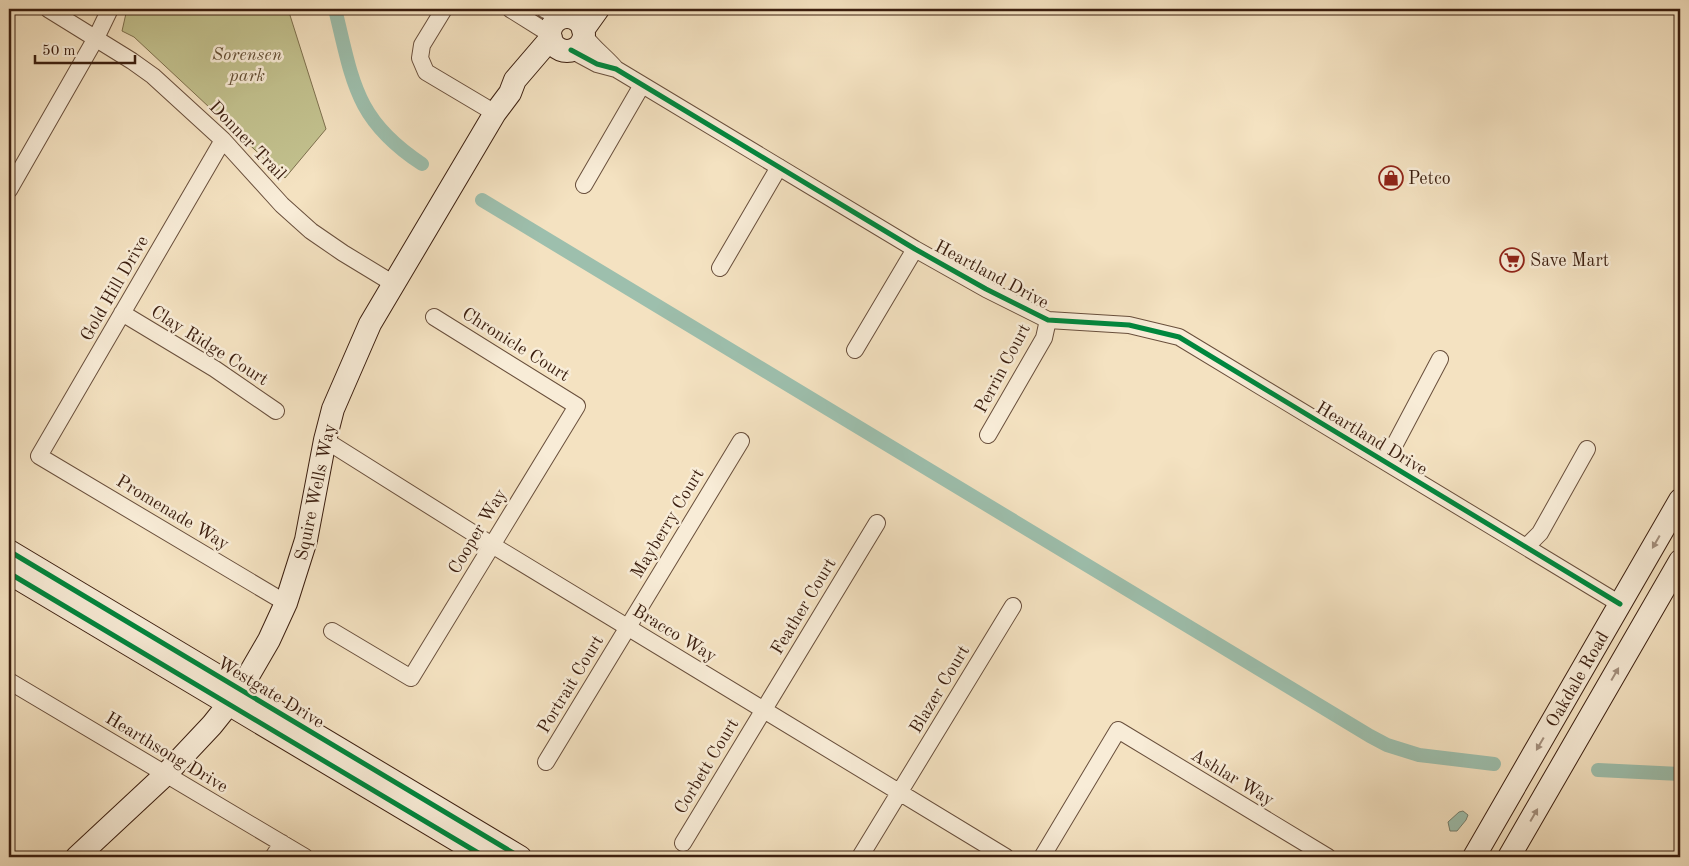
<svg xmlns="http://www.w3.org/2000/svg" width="1689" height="866" viewBox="0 0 1689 866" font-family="'Old Standard TT',serif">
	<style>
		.green { fill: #c2c18e; stroke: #7e704e }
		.water { fill: #9dbfad; stroke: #767f6e }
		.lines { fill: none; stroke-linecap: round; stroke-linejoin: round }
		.canal { stroke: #9dbfad; stroke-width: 14 }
		.street-casing { stroke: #694f3c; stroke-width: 18 }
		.secondary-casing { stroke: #3b1e0f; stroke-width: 24 }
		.street { stroke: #f8ecd7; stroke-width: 16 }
		.secondary { stroke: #f8ecd7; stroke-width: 22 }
		.cycleway-casing { stroke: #f8ecd7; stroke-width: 8 }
		.cycleway { stroke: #00873e; stroke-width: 5 }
		.oneway { fill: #a38f7d }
		.labels { text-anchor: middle; stroke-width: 5; stroke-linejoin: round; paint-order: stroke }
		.park-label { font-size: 18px; font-style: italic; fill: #644f35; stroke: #f8ecd7 }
		.street-label { font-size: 18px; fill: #3b1e0f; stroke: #f8ecd7 }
		.poi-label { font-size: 18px; fill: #3b1e0f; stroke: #f8ecd7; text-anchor: start }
	</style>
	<rect width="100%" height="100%" fill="#f4e2c1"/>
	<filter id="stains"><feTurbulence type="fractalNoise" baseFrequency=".004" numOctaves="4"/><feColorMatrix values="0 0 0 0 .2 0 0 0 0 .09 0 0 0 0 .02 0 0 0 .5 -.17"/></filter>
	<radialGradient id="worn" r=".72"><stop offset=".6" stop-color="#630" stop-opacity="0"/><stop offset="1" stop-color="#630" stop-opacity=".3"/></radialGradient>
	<path class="green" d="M 127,9 L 288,9 L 326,129 L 285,178 L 134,37 L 122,31 Z"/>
	<path class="water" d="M 1463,811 L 1468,815 L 1466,820 L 1457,831 L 1450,831 L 1448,822 L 1459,812 Z"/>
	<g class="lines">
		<path class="canal" d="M 335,9 C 353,82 355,120 422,164
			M 482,200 L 1370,736 L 1387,745 L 1419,755 L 1494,764
			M 1598,770 L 1680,774"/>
		<g class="street-casing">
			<path id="street" d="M 48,9 L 132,61 L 153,76 L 223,140 L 282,205 L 311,231 L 343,253 L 394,284
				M 444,9 L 422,45 L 420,58 L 426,72 L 495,113
				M 510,9 L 550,34
				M 544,9 L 562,18
				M 584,35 C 593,48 606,57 616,69
				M 571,50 L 597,64 L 616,69 L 915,249 L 986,289 L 1048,320 L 1129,325 L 1179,337 L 1620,604
				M 223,140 L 39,456 L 286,603
				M 584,185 L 642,85
				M 9,190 L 96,38 L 110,9
				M 720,268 L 779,167
				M 122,313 L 215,369 L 276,411
				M 855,350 L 915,249
				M 988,435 L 1044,338 L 1048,320
				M 325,440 L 492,545 L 1006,857
				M 1379,458 L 1394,446 L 1440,359
				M 1526,547 L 1540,533 L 1587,449
				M 332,631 L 411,678 L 577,406 L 434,317
				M 9,681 L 305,857
				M 546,762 L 741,441
				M 683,843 L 877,523
				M 273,857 L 282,843
				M 860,857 L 1013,606
				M 1042,857 L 1118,730 L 1328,857"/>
		</g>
		<g class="secondary-casing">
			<path id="secondary" d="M550 34a17 17 0 1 1 34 0a17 17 0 1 1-34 0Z
				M 583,30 L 598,9
				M 9,551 L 520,857
				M 9,573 L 485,857
				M 77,857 L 165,775 L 212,725 L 240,690 L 269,640 L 286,603 L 306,540 L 325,440 L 333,409 L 370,324 L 495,113 L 510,93 L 515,80 L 551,38
				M 1474,857 L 1680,500
				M 1509,857 L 1680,561"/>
		</g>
		<use href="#street" class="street"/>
		<use href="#secondary" class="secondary"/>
		<g class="cycleway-casing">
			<path id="cycleway" d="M 571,50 L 597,64 L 616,69 L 915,249 L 986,289 L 1048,320 L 1129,325 L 1179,337 L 1620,604
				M 9,551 L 520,857
				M 9,573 L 485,857"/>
		</g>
		<use href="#cycleway" class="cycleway"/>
	</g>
	<defs><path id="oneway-solid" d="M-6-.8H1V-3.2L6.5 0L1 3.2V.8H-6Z" transform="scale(1.25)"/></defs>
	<g class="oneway">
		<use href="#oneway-solid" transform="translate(1656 542) rotate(120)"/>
		<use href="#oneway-solid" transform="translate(1615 674) rotate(-60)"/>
		<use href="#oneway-solid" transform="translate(1540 744) rotate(120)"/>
		<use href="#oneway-solid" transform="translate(1534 815) rotate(-60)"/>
	</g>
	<defs>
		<g id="shop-ring" transform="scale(1.25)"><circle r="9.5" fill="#f8ecd7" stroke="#8f2418" stroke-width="1.5"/><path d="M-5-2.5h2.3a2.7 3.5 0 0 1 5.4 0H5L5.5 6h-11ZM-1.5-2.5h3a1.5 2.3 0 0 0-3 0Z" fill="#8f2418"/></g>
		<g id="supermarket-ring" transform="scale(1.25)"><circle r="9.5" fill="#f8ecd7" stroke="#8f2418" stroke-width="1.5"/><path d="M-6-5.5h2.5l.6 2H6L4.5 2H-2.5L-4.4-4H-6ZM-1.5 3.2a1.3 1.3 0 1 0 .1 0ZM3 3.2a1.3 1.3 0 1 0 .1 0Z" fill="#8f2418"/></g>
	</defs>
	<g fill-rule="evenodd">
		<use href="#shop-ring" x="1391" y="178"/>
		<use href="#supermarket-ring" x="1512" y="260"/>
	</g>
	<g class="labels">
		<g class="park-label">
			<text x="247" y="60">Sorensen<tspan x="247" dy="21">park</tspan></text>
		</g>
		<g class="street-label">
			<text transform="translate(248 140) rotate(46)" y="6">Donner Trail</text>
			<text transform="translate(992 274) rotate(28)" y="6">Heartland Drive</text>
			<text transform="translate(114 288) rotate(-60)" y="6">Gold Hill Drive</text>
			<text transform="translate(516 344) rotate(32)" y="6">Chronicle Court</text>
			<text transform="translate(210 345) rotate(32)" y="6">Clay Ridge Court</text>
			<text transform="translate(1002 368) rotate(-62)" y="6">Perrin Court</text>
			<text transform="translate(1372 438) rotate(31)" y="6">Heartland Drive</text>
			<text transform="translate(315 492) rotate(-78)" y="6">Squire Wells Way</text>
			<text transform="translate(173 512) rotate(31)" y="6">Promenade Way</text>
			<text transform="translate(667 523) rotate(-59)" y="6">Mayberry Court</text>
			<text transform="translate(477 531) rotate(-59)" y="6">Cooper Way</text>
			<text transform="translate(803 606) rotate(-59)" y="6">Feather Court</text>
			<text transform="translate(675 633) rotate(31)" y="6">Bracco Way</text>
			<text transform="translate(1577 679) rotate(-60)" y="6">Oakdale Road</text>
			<text transform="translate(570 684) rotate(-59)" y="6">Portrait Court</text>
			<text transform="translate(939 689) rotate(-59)" y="6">Blazer Court</text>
			<text transform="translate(271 692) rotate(31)" y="6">Westgate Drive</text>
			<text transform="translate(167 752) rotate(31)" y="6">Hearthsong Drive</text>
			<text transform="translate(706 766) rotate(-59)" y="6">Corbett Court</text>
			<text transform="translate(1233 777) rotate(31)" y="6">Ashlar Way</text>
		</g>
		<g class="poi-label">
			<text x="1408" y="184">Petco</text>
			<text x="1530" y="266">Save Mart</text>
		</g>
	</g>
	<rect width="1689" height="866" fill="none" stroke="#f4e2c1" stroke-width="30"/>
	<rect x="10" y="10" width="1669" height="846" fill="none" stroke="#3b1e0f" stroke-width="2.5"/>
	<rect x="15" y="15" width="1659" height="836" fill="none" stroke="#3b1e0f"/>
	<path d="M35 55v8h100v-8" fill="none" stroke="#3b1e0f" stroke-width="2.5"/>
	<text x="42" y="55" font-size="15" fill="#3b1e0f" stroke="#f8ecd7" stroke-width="4" paint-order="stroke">50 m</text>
	<rect width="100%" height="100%" filter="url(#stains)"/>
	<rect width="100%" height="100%" fill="url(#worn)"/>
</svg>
